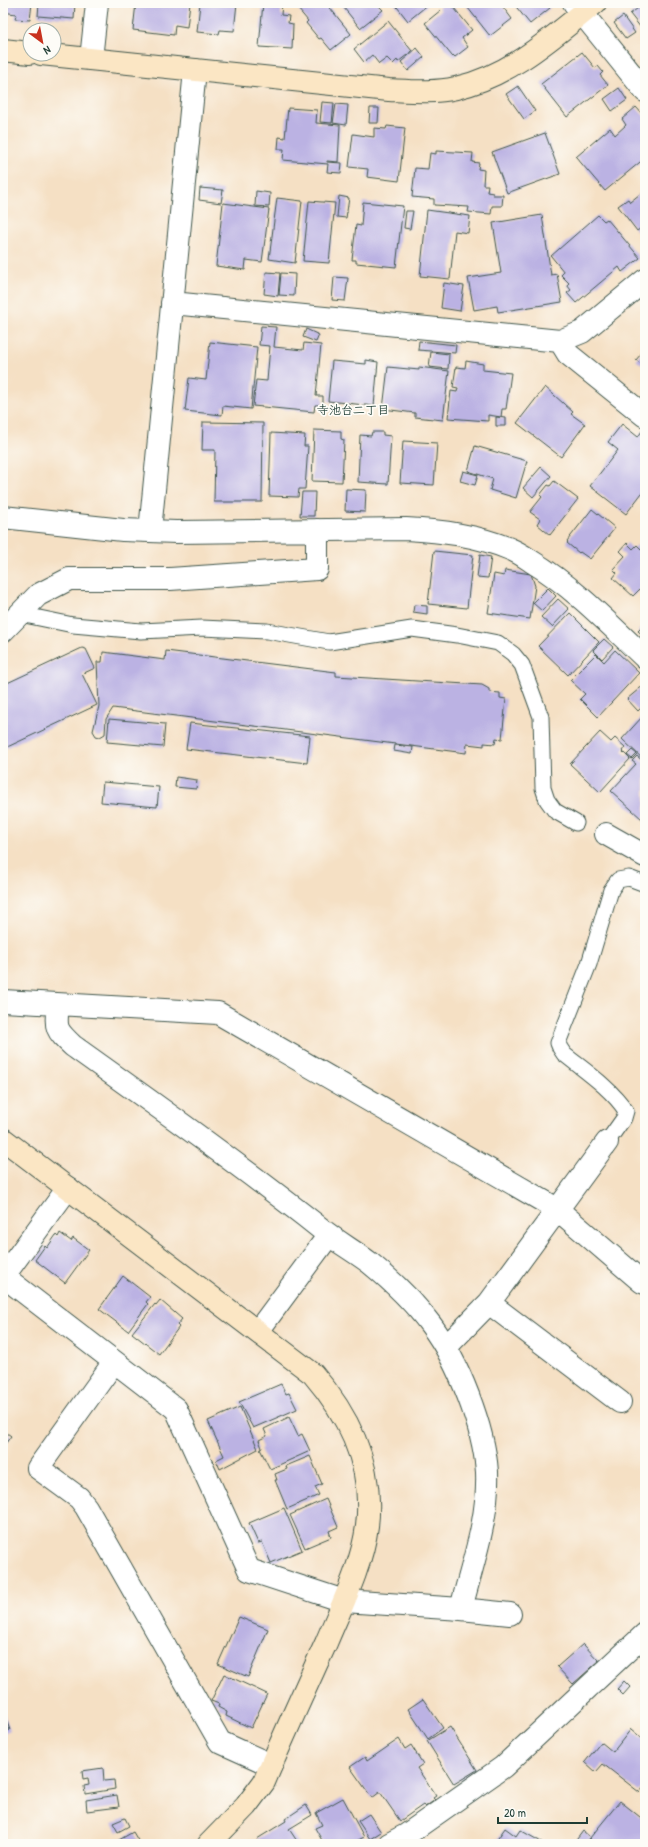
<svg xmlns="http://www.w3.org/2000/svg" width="648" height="1847" viewBox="0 0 648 1847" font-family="'Patrick Hand','Klee One',sans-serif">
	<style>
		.building { fill: #bbb2e3 }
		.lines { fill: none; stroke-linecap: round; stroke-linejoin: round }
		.lane-casing { stroke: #3f554a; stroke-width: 17 }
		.street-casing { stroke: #3f554a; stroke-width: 24 }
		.secondary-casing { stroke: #3f554a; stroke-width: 24 }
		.lane { stroke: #fff; stroke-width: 15 }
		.street { stroke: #fff; stroke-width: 22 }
		.secondary { stroke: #fbe6c4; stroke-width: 22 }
		.labels { text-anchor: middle; stroke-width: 3.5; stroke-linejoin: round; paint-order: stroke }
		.neighbourhood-label { font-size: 12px; font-weight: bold; fill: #1f3d34; stroke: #fdfcf7 }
	</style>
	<rect width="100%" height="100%" fill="#fdfcf7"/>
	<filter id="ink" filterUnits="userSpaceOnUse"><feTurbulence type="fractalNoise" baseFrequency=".025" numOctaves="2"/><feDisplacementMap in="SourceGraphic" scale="8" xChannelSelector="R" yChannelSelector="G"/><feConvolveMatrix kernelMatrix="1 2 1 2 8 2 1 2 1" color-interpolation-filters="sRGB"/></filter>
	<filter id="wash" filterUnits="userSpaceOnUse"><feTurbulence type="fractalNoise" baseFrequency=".012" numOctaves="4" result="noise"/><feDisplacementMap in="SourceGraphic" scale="16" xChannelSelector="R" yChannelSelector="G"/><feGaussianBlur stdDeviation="0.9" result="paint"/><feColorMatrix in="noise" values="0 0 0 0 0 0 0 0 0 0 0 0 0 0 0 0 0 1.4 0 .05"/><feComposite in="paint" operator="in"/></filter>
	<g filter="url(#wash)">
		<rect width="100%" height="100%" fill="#f5e0c4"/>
		<g id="blocks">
			<path class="building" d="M 3,3 L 32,3 L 30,20 L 15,19 L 16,14 L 3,12 Z
				M 39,3 L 75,3 L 74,19 L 38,16 Z
				M 136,3 L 190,3 L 187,27 L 175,25 L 174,35 L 133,30 Z
				M 200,3 L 237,3 L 234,31 L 220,30 L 219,34 L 197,32 Z
				M 263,3 L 282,3 L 281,15 L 289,16 L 288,23 L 293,24 L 292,49 L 259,47 Z
				M 306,3 L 326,3 L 351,34 L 331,50 L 321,38 L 319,39 L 306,23 L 308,21 L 298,9 Z
				M 340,3 L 380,3 L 378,5 L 383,10 L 360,28 Z
				M 394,3 L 430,3 L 408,21 Z
				M 445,3 L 450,3 L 472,30 L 462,38 L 468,47 L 455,57 L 453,55 L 452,56 L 425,23 L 441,10 L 439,8 Z
				M 464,3 L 500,3 L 512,19 L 490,36 Z
				M 513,3 L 546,3 L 550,8 L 530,24 Z
				M 645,3 L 645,33 L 630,14 Z
				M 623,16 L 635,33 L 626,39 L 614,23 Z
				M 388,21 L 412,51 L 398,62 L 397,60 L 393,64 L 387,58 L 379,64 L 372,55 L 364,62 L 354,49 Z
				M 417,48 L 424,57 L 408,71 L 401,62 Z
				M 582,52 L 595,68 L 598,66 L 603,72 L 600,75 L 608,85 L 567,117 L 541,84 Z
				M 518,86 L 535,111 L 524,119 L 506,94 Z
				M 619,88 L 627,100 L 612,111 L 604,99 Z
				M 322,102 L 334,103 L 332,123 L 320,122 Z
				M 336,104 L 348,105 L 346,125 L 333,123 Z
				M 636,107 L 645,117 L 645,158 L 605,191 L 576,157 L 610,128 L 615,135 L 626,125 L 622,119 Z
				M 288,108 L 317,110 L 316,123 L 340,125 L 338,162 L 327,161 L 327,162 L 342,163 L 341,173 L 327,172 L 328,164 L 283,160 L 284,149 L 278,149 L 279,137 L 285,138 Z
				M 370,108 L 379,108 L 378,123 L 369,123 Z
				M 387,126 L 405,128 L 399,181 L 367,177 L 368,169 L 349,167 L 353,134 L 374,137 L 374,128 L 386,129 Z
				M 545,133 L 560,174 L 507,193 L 492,152 Z
				M 436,151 L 473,153 L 472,162 L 479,163 L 478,169 L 484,170 L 483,185 L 488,185 L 487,192 L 493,193 L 493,195 L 503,195 L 502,206 L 492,206 L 491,214 L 468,212 L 469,207 L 434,205 L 434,199 L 412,197 L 415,168 L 428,169 L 430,153 L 436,154 Z
				M 200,188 L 223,190 L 221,203 L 199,200 Z
				M 645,190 L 645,225 L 637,231 L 618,206 L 628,199 L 630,202 Z
				M 256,191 L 270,193 L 269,207 L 255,206 Z
				M 339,196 L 349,198 L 346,218 L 337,217 Z
				M 277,198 L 302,201 L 295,263 L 269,259 Z
				M 309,201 L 335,203 L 329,263 L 303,261 Z
				M 363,202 L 403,206 L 396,267 L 356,263 L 356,260 L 352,260 L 356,225 L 361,226 Z
				M 223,203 L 269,209 L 262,262 L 246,260 L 245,270 L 216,266 Z
				M 427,210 L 470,216 L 468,233 L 455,231 L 450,279 L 420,276 Z
				M 406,211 L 413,211 L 410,229 L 404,228 Z
				M 542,215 L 551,275 L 557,274 L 562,302 L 498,312 L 497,306 L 474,310 L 468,278 L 501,273 L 493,223 Z
				M 598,215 L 604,221 L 607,219 L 640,258 L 622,272 L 619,267 L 576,303 L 567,293 L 571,290 L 567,285 L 569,283 L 561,275 L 564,272 L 551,256 Z
				M 266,272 L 280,273 L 278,296 L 264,294 Z
				M 281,273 L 295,274 L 294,296 L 279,295 Z
				M 334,277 L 348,278 L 345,301 L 332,300 Z
				M 444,283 L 464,286 L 460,311 L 441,308 Z
				M 261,326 L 276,327 L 274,347 L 303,350 L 304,343 L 321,345 L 316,396 L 323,396 L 323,405 L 315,405 L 314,412 L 253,406 L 256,380 L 267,381 L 270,346 L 259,345 Z
				M 306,329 L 319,335 L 316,342 L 303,337 Z
				M 419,341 L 456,345 L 455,353 L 418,350 Z
				M 210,342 L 257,347 L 251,409 L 223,406 L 222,415 L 185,411 L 189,378 L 206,380 Z
				M 645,349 L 645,367 L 636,360 Z
				M 431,352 L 449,354 L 448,369 L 429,367 Z
				M 366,360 L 378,362 L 374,406 L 328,401 L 332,361 L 366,364 Z
				M 466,361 L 483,364 L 483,370 L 511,373 L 506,409 L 502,409 L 501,417 L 488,415 L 488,421 L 448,418 L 451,391 L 457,392 L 458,388 L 453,387 L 456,367 L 465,368 Z
				M 388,367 L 419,370 L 419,367 L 449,371 L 443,420 L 415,417 L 415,413 L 383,409 Z
				M 545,387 L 573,412 L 571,414 L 585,424 L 561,457 L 517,423 Z
				M 496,417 L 506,418 L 506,426 L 496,426 Z
				M 203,422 L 263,423 L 262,502 L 214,502 L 215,450 L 202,450 Z
				M 622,424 L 638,437 L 642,431 L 645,433 L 645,489 L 626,514 L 590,486 L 618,450 L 608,442 Z
				M 314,430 L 341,431 L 341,439 L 344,440 L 342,482 L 312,481 Z
				M 372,432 L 383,432 L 383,435 L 391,436 L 388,484 L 358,482 L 360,435 L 371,436 Z
				M 271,433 L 305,435 L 304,446 L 308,446 L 305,489 L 299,489 L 298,497 L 269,496 Z
				M 403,441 L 437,443 L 434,485 L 400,483 Z
				M 475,446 L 527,461 L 516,498 L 490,490 L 493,479 L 468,471 Z
				M 541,467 L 551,476 L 533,497 L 523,488 Z
				M 463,471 L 478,475 L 475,485 L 460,481 Z
				M 554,481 L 578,499 L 550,535 L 537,524 L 540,519 L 530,512 L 542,497 L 540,495 L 548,485 L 550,486 Z
				M 346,489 L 366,490 L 365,512 L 345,511 Z
				M 302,492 L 315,492 L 314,516 L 300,516 Z
				M 592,509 L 615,528 L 590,559 L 580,552 L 579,553 L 567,543 L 568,542 L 567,541 Z
				M 627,543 L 633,549 L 637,545 L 645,553 L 645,584 L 633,596 L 613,578 L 617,573 L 613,569 L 625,556 L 620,551 Z
				M 434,551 L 473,555 L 467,608 L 428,604 Z
				M 480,555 L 491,557 L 488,578 L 477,577 Z
				M 505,570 L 531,574 L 535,586 L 530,619 L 488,613 L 494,574 L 504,576 Z
				M 548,588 L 556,596 L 542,611 L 533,603 Z
				M 558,599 L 569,609 L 552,627 L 541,617 Z
				M 414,605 L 427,606 L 427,614 L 413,612 Z
				M 570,613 L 599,642 L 568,675 L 538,646 Z
				M 645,624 L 645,637 L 638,631 Z
				M 604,639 L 613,647 L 602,659 L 593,650 Z
				M 82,648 L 86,649 L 95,668 L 82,674 L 97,705 L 3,749 L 3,685 Z
				M 615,650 L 639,673 L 598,717 L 580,699 L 585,694 L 570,680 L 596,654 L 604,662 Z
				M 166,651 L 336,672 L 336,676 L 482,685 L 489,689 L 489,692 L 500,693 L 500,698 L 506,699 L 502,739 L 496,738 L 495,744 L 484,743 L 484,746 L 467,744 L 466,753 L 113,708 L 106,719 L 105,734 L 100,737 L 96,736 L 93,731 L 99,706 L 97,662 L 102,662 L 103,652 L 165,660 Z
				M 645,684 L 645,704 L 638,711 L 627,699 Z
				M 645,709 L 645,761 L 622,739 L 643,716 L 641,714 Z
				M 109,719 L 165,724 L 163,747 L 107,742 Z
				M 190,723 L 310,736 L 307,763 L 186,749 Z
				M 600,732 L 611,742 L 615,738 L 625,747 L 622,751 L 630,759 L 600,792 L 570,764 Z
				M 395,745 L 413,747 L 412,754 L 394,751 Z
				M 632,750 L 637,754 L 632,759 L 627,755 Z
				M 637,756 L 645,763 L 645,815 L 642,819 L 611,791 L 636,764 L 632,761 Z
				M 176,777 L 197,780 L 196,789 L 175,787 Z
				M 103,782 L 159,787 L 157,807 L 101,802 Z
				M 60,1233 L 71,1241 L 73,1238 L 89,1250 L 65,1283 L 35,1260 L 45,1246 L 47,1248 L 56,1235 L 58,1237 Z
				M 123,1276 L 150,1297 L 146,1302 L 148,1304 L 128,1331 L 99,1309 Z
				M 160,1300 L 182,1319 L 177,1325 L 179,1327 L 159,1354 L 132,1333 L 155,1304 L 156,1305 Z
				M 281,1384 L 286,1394 L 289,1393 L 297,1409 L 253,1428 L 239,1402 Z
				M 240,1407 L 258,1449 L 220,1469 L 216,1460 L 224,1456 L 208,1421 Z
				M 289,1417 L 298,1436 L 302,1434 L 310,1451 L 270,1469 L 260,1449 L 262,1448 L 259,1440 L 267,1436 L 264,1429 Z
				M 3,1430 L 11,1436 L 3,1447 Z
				M 310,1456 L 322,1484 L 315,1487 L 319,1495 L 287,1509 L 275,1480 L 277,1480 L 275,1474 L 287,1469 L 286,1466 Z
				M 326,1499 L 338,1527 L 329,1531 L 331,1537 L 305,1548 L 290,1515 Z
				M 284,1508 L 302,1550 L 271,1563 L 262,1542 L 258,1543 L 249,1523 Z
				M 239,1617 L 268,1629 L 248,1677 L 218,1664 Z
				M 583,1644 L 599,1661 L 573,1684 L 557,1667 Z
				M 224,1674 L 267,1694 L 251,1728 L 226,1716 L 227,1712 L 218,1707 L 219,1704 L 211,1701 Z
				M 624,1681 L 630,1687 L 623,1695 L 617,1689 Z
				M 423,1699 L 443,1728 L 428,1739 L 408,1709 Z
				M 3,1711 L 10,1730 L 3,1733 Z
				M 450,1727 L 477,1770 L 454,1784 L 427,1741 Z
				M 631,1729 L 645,1741 L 645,1785 L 639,1792 L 603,1764 L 596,1772 L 585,1762 L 601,1742 L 613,1752 Z
				M 399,1739 L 405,1749 L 411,1745 L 423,1764 L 417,1768 L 436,1796 L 433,1798 L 435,1800 L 425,1807 L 423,1805 L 400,1821 L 380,1792 L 372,1798 L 350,1767 L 365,1757 L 367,1761 Z
				M 103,1768 L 104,1781 L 114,1780 L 115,1789 L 85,1794 L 84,1786 L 89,1785 L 88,1778 L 83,1779 L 82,1771 Z
				M 117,1795 L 119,1807 L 87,1811 L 86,1800 Z
				M 343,1798 L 364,1837 L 351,1844 L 324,1844 L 315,1828 L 322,1825 L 316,1813 Z
				M 620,1801 L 645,1821 L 645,1844 L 585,1844 Z
				M 306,1805 L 312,1815 L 289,1829 L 299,1844 L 260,1844 L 257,1839 L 286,1821 L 285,1819 Z
				M 369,1814 L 381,1832 L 370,1839 L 358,1821 Z
				M 125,1818 L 129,1826 L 118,1832 L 113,1823 Z
				M 505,1828 L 516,1836 L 520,1830 L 545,1844 L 494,1844 Z
				M 583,1831 L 590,1837 L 584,1844 L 576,1844 L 574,1843 Z
				M 133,1832 L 140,1844 L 112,1844 Z"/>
		</g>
	</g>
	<g filter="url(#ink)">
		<use href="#blocks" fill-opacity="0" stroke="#3f554a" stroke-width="1"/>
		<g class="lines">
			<g class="lane-casing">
				<path id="lane" d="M 20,614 L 73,625 L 141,631 L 202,628 L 267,631 L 329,642 L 412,629 L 457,635 L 498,643 L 513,654 L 522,665 L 541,717 L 543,788 L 547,800 L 555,811 L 576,823
					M 607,1142 L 624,1118 L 626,1111 C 611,1088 585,1071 564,1054 L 560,1048 L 558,1043 L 589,964 L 611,890 L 618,880 L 629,878 L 645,884"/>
			</g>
			<g class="street-casing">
				<path id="street" d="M 574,3 L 645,91
					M 91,59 L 97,3
					M 172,303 L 560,341 L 582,332 L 645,280
					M 560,341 L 568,354 L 645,416
					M 3,517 L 123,530 L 176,532 L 406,529 C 442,531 476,535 510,549 C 518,552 525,557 531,561 C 574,587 609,624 645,658
					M 150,531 L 195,70
					M 3,631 L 38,595 L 69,579 L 170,579 L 317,569 L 317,530
					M 606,834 L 645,856
					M 3,1001 L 218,1013 L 557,1209 L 642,1282 L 645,1283
					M 58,1005 C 55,1029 56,1030 73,1046 C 157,1106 240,1165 320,1228 C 336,1241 354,1251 370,1263 C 392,1281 414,1302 431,1325 C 458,1361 484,1427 487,1472 C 489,1519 472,1564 461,1609
					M 3,1276 L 176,1409 L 249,1570 L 344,1601 L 461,1609 L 510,1614
					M 3,1277 L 68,1188
					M 489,1303 L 620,1402
					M 258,1331 L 329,1235
					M 446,1347 L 489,1303 L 607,1142
					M 114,1362 L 38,1468 L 79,1498 L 86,1507 L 220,1742 L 271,1765
					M 389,1844 L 406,1835 L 503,1767 L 645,1634"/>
			</g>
			<g class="secondary-casing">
				<path id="secondary" d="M 3,50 L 30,53
					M 41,54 L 389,90 C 411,91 435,93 456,88 C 510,76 553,37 595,3
					M 3,1139 L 313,1374 C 350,1417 374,1468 367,1526 C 362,1566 341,1607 326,1643 C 305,1689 284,1735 264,1782 L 246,1806 L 209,1844"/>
			</g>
			<use href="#lane" class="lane"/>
			<use href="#street" class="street"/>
			<use href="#secondary" class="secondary"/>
		</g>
	</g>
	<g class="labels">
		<g class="neighbourhood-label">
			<text x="353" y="414">寺池台二丁目</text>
		</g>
	</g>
	<rect width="648" height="1847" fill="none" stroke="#fdfcf7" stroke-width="16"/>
	<g transform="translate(42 42) rotate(148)"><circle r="19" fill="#fdfcf7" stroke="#a4b0a9"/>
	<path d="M0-3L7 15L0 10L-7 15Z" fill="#c8321e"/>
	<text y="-6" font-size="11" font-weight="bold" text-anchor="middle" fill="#1f3d34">N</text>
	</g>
	<path d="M498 1817v6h89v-6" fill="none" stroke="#1f3d34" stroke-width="2"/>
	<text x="504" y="1817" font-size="12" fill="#1f3d34" stroke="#fdfcf7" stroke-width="3" paint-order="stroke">20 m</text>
</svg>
